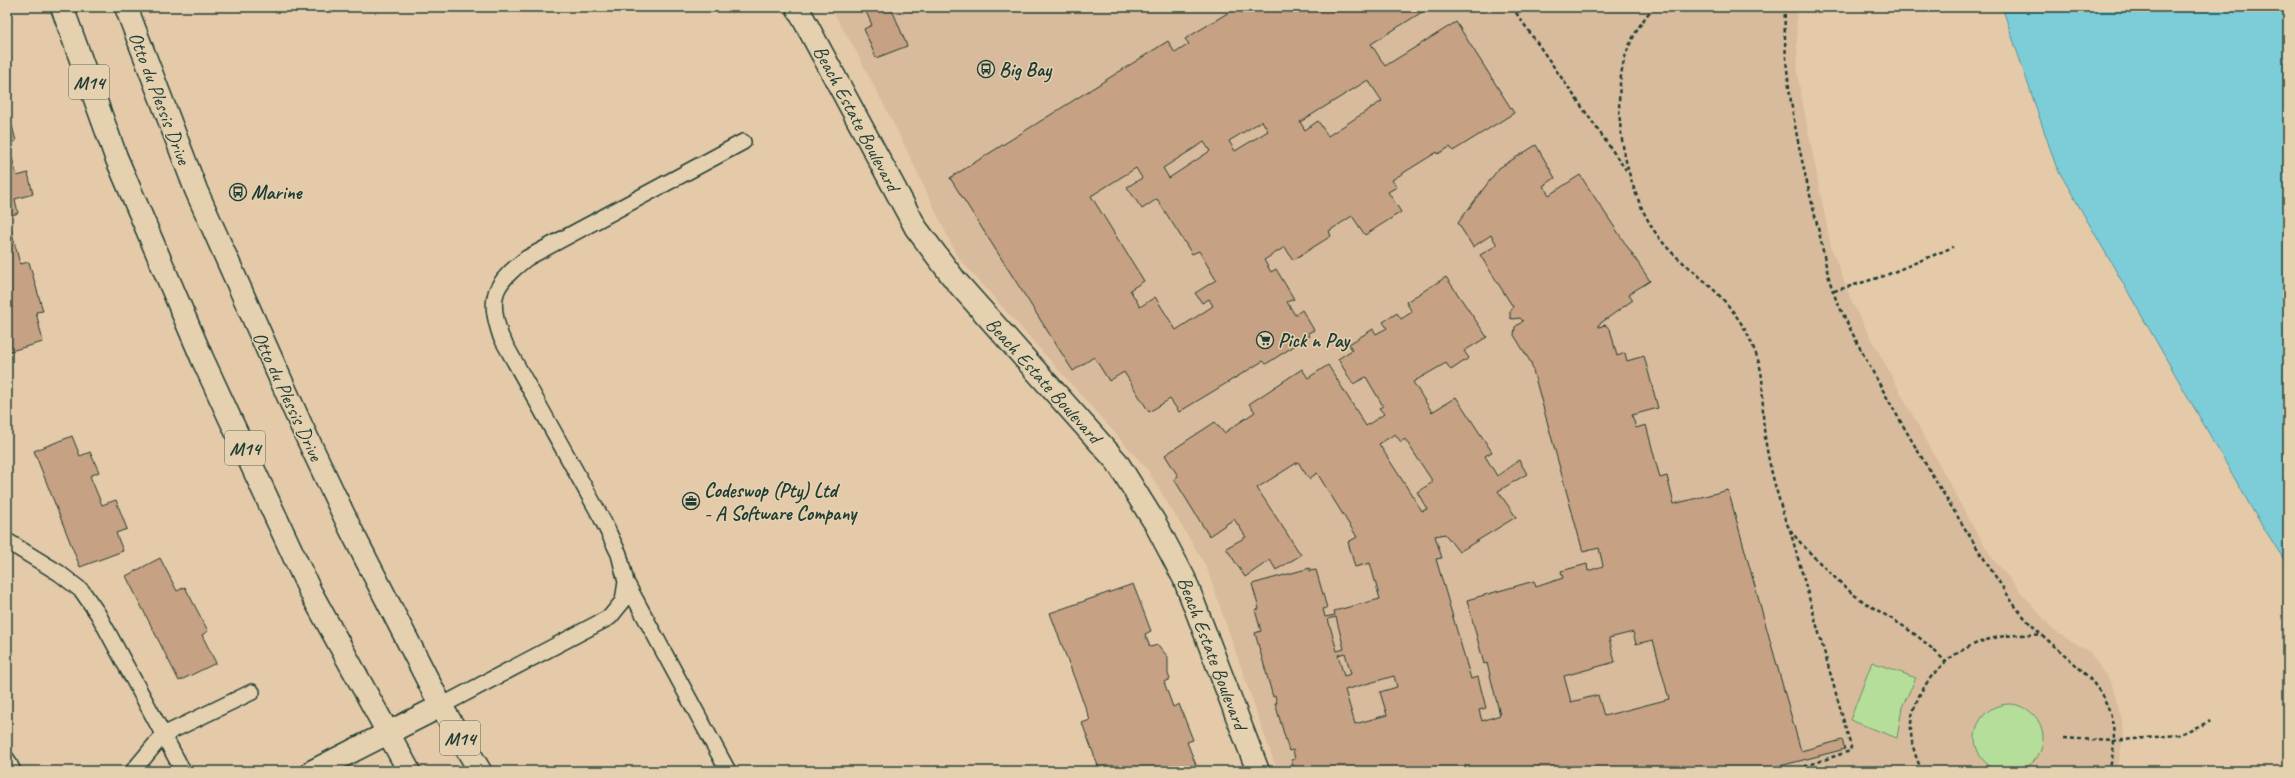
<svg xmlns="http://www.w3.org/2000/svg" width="2295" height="778" viewBox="0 0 2295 778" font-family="Caveat,sans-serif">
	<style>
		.built { fill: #d7bb9c }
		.green { fill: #b5de9a; stroke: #6a8e67 }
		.water { fill: #7dcdd9; stroke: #579397 }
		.building { fill: #c7a184; stroke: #1f3d34; fill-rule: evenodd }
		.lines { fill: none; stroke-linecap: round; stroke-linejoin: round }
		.lane-casing { stroke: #1f3d34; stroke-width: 18 }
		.street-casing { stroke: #1f3d34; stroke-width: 25 }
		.primary-casing { stroke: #1f3d34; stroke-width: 25 }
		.path { stroke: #1f3d34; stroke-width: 2.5; stroke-dasharray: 4 3; stroke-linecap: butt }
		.lane { stroke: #e5d1af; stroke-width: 15 }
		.street { stroke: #e5d1af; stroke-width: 22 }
		.primary { stroke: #e5d1af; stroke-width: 22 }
		.labels { text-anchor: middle; stroke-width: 3; stroke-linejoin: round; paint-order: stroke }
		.shield { fill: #e5d1af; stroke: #5a6959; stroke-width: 1 }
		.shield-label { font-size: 19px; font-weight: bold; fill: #1f3d34 }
		.poi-label { font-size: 20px; font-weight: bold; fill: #1f3d34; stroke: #e5d1af; text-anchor: start }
		.street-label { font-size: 20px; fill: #1f3d34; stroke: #e5d1af }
	</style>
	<rect width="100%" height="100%" fill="#e4caa9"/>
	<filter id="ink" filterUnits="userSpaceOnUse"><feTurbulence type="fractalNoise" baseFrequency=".025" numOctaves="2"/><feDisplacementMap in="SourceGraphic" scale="8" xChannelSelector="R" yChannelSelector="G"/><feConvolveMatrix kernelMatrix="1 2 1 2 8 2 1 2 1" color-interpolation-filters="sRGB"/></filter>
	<g filter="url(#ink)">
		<path class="built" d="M 830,7 L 1796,7 L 1798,79 L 1831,247 L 1852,303 L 1972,525 L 1993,559 L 2054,631 L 2089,651 L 2111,683 L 2122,720 L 2123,738 L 2117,771 L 1277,771 L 1206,566 L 1147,469 L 957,256 L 899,134 L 856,51 Z"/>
		<path class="green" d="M 1872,662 L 1916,678 L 1902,707 L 1897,738 L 1850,720 Z
			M1975 738a34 34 0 1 1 68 0a34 34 0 1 1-68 0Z"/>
		<path class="water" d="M 2002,7 L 2288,7 L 2288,566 L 2255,514 L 2056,166 Z"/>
		<path class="building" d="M 864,7 L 891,7 L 907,46 L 876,58 L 864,29 L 872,25 Z
			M 1233,7 L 1430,7 L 1371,44 L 1385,66 L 1456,22 L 1514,113 L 1453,151 L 1450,147 L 1438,154 L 1437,152 L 1392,180 L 1397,187 L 1388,192 L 1401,212 L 1365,235 L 1352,216 L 1329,231 L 1331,236 L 1293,260 L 1285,247 L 1264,260 L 1271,272 L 1276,269 L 1294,299 L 1287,302 L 1295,315 L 1302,310 L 1314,330 L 1308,333 L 1310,336 L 1266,364 L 1263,361 L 1179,412 L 1170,399 L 1149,412 L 1124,372 L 1109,381 L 1094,357 L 1073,371 L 950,178 L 1168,41 L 1175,53 L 1189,44 L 1185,39 L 1234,9 ZM 1368,80 L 1382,101 L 1328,136 L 1318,121 L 1305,130 L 1300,122 ZM 1262,121 L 1268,131 L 1235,151 L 1229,141 ZM 1204,142 L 1210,151 L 1169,178 L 1163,168 ZM 1136,168 L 1142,178 L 1127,187 L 1142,209 L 1157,199 L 1192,254 L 1199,251 L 1216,280 L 1195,293 L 1202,303 L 1209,299 L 1213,306 L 1176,330 L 1155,297 L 1140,307 L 1130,290 L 1144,281 L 1091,196 Z
			M 11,122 L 16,141 L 8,144 L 17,176 L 28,173 L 33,194 L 15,199 L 18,213 L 7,217 L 7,123 Z
			M 1536,145 L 1555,178 L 1543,186 L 1549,195 L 1580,175 L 1650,281 L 1629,294 L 1633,300 L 1598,325 L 1599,327 L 1605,325 L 1610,329 L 1617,356 L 1625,353 L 1627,361 L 1644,356 L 1658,408 L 1632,415 L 1636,428 L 1646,425 L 1660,478 L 1667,476 L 1674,504 L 1728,490 L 1801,751 L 1842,740 L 1845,749 L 1761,771 L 1748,771 L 1747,769 L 1740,771 L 1295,771 L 1291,760 L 1295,759 L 1293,750 L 1289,751 L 1275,703 L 1277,703 L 1275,696 L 1273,697 L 1255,633 L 1261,631 L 1255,610 L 1259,609 L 1252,584 L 1310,568 L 1310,571 L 1316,570 L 1327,608 L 1323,609 L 1325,617 L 1335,615 L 1334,611 L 1380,599 L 1370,563 L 1355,567 L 1348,542 L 1357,537 L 1317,473 L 1309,479 L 1298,462 L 1257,488 L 1301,555 L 1276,570 L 1270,560 L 1245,577 L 1226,548 L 1246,537 L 1234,519 L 1209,536 L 1174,479 L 1178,476 L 1165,455 L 1215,422 L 1224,433 L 1255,412 L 1249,404 L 1302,369 L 1308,378 L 1328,365 L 1366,426 L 1384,414 L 1379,408 L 1383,406 L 1366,377 L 1353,384 L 1338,359 L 1352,350 L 1349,344 L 1373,329 L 1376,334 L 1387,328 L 1383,322 L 1397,313 L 1401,319 L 1412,312 L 1406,302 L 1446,277 L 1487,337 L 1464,351 L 1469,358 L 1451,370 L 1446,363 L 1413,382 L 1432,412 L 1456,397 L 1492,452 L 1485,456 L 1497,476 L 1519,460 L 1527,474 L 1498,491 L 1516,517 L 1459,552 L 1445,534 L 1435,536 L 1442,558 L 1436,559 L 1471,679 L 1478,677 L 1486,708 L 1479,710 L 1482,721 L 1500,715 L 1487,663 L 1484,664 L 1467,600 L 1534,581 L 1536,587 L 1563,578 L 1561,571 L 1587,564 L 1588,571 L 1603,566 L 1599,548 L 1583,552 L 1531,363 L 1514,335 L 1515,327 L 1523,321 L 1520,318 L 1513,319 L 1510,318 L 1510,312 L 1513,307 L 1480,255 L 1497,245 L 1491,235 L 1473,247 L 1458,223 L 1499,168 ZM 1395,434 L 1401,442 L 1405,439 L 1433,482 L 1417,492 L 1427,509 L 1422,511 L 1379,444 ZM 1336,617 L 1344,649 L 1337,651 L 1328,619 ZM 1633,632 L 1636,644 L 1653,640 L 1669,699 L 1604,716 L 1598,695 L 1571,702 L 1564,676 L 1615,662 L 1609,638 ZM 1345,653 L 1351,674 L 1344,676 L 1338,655 ZM 1394,676 L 1397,687 L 1380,692 L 1387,715 L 1355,724 L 1345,690 Z
			M 11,229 L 20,264 L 29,262 L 43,311 L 36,312 L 43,342 L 7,352 L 7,230 Z
			M 72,436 L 80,456 L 90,452 L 99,472 L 90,476 L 102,505 L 116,500 L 127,529 L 116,533 L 123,551 L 80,567 L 34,451 Z
			M 160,558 L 177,591 L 185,587 L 208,631 L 202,635 L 216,663 L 179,681 L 126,576 Z
			M 1133,584 L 1151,631 L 1145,634 L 1150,647 L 1158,645 L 1168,657 L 1168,674 L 1170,679 L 1164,682 L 1173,707 L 1179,704 L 1193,740 L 1187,742 L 1196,765 L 1182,771 L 1100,771 L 1082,723 L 1090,720 L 1050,613 Z"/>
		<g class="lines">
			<g class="lane-casing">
				<path id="lane" d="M 7,541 L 59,573 L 82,591 L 98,614 L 183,771
					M 626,582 L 728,771
					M 441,706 L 610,617 L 623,601 L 626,582 L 619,554 L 601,517 L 501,337 C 487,296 494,284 527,258 L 743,142
					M 7,759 L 13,771
					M 133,771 L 163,735 L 252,692"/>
			</g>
			<g class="street-casing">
				<g id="street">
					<path id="s1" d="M 797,7 L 916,228 L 955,280 L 1117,462 L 1155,523 L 1184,578 L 1258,771"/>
					<path d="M 313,771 L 441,706"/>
				</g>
			</g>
			<g class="primary-casing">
				<path id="primary" d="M 62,7 L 116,157 L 202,358 L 310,591 L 409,771
					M 126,7 L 196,190 L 301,425 L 350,528 L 441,706 L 480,771"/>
			</g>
			<path class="path" d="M 1512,7 L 1626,170
				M 1654,7 C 1642,20 1632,37 1626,54 C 1608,109 1627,202 1665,245 C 1675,257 1688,266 1700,277 C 1723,297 1743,320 1754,349 C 1765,376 1762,386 1763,414 C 1764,443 1771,472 1779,499 C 1782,509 1784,521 1790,529 C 1796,539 1805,547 1813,556 C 1826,569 1839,582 1853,594 C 1873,609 1896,620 1916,635 C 1926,643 1936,652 1945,661
				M 1785,7 C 1782,83 1801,159 1819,232 C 1824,253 1827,278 1836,299 C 1854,339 1876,378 1898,417 C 1934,479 1971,540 2011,600 C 2051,661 2135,678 2109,771
				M 1834,291 L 1884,276 L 1953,247
				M 1790,530 L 1851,747 L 1850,751 L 1791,771
				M 2064,738 L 2112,741 L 2178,735 L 2211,721
				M 1922,771 C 1916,758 1911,744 1911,730 C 1910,718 1915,705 1920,694 C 1940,657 1975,637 2017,635 C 2025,635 2034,634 2042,635"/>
			<use href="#lane" class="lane"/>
			<use href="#street" class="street"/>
			<use href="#primary" class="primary"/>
		</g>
	</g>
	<defs>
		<g id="bus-ring" transform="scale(0.9)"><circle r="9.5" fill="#e5d1af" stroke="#1f3d34" stroke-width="1.5"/><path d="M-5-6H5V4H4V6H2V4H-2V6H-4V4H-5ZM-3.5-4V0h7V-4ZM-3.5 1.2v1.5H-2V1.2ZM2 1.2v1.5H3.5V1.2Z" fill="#1f3d34"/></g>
		<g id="supermarket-ring" transform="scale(0.9)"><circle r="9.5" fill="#e5d1af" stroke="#1f3d34" stroke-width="1.5"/><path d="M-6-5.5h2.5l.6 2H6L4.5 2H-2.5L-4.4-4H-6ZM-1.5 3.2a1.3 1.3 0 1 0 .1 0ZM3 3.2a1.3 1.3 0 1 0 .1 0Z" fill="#1f3d34"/></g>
		<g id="office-ring" transform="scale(0.9)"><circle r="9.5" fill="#e5d1af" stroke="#1f3d34" stroke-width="1.5"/><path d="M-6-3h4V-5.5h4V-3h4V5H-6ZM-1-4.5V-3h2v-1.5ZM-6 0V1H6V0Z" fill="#1f3d34"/></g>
	</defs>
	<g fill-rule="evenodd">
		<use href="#bus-ring" x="986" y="69"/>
		<use href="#bus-ring" x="238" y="192"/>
		<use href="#supermarket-ring" x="1265" y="340"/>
		<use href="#office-ring" x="691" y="501"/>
	</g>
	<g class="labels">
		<g class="shield">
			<rect x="69" y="65" width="40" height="34" rx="3"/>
			<rect x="225" y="431" width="40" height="34" rx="3"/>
			<rect x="440" y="721" width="40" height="34" rx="3"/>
		</g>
		<g class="shield-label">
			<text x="89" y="89">M14</text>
			<text x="245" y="455">M14</text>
			<text x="460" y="745">M14</text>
		</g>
		<g class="poi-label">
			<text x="999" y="76">Big Bay</text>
			<text x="251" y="199">Marine</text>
			<text x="1278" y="347">Pick n Pay</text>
			<text x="704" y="497">Codeswop (Pty) Ltd<tspan x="704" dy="23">- A Software Company</tspan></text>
		</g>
		<g class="street-label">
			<text transform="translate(160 98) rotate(69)" y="7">Otto du Plessis Drive</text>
			<text transform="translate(857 118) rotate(62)" y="7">Beach Estate Boulevard</text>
			<text transform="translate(1044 380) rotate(48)" y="7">Beach Estate Boulevard</text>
			<text transform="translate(288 396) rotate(65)" y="7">Otto du Plessis Drive</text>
			<text dy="7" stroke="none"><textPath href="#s1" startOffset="774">Beach Estate Boulevard</textPath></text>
		</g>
	</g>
	<rect width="2295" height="778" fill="none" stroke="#e5d1af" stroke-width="24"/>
	<rect x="12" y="12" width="2271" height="754" fill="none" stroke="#1f3d34" stroke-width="1.5" filter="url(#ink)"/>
</svg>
